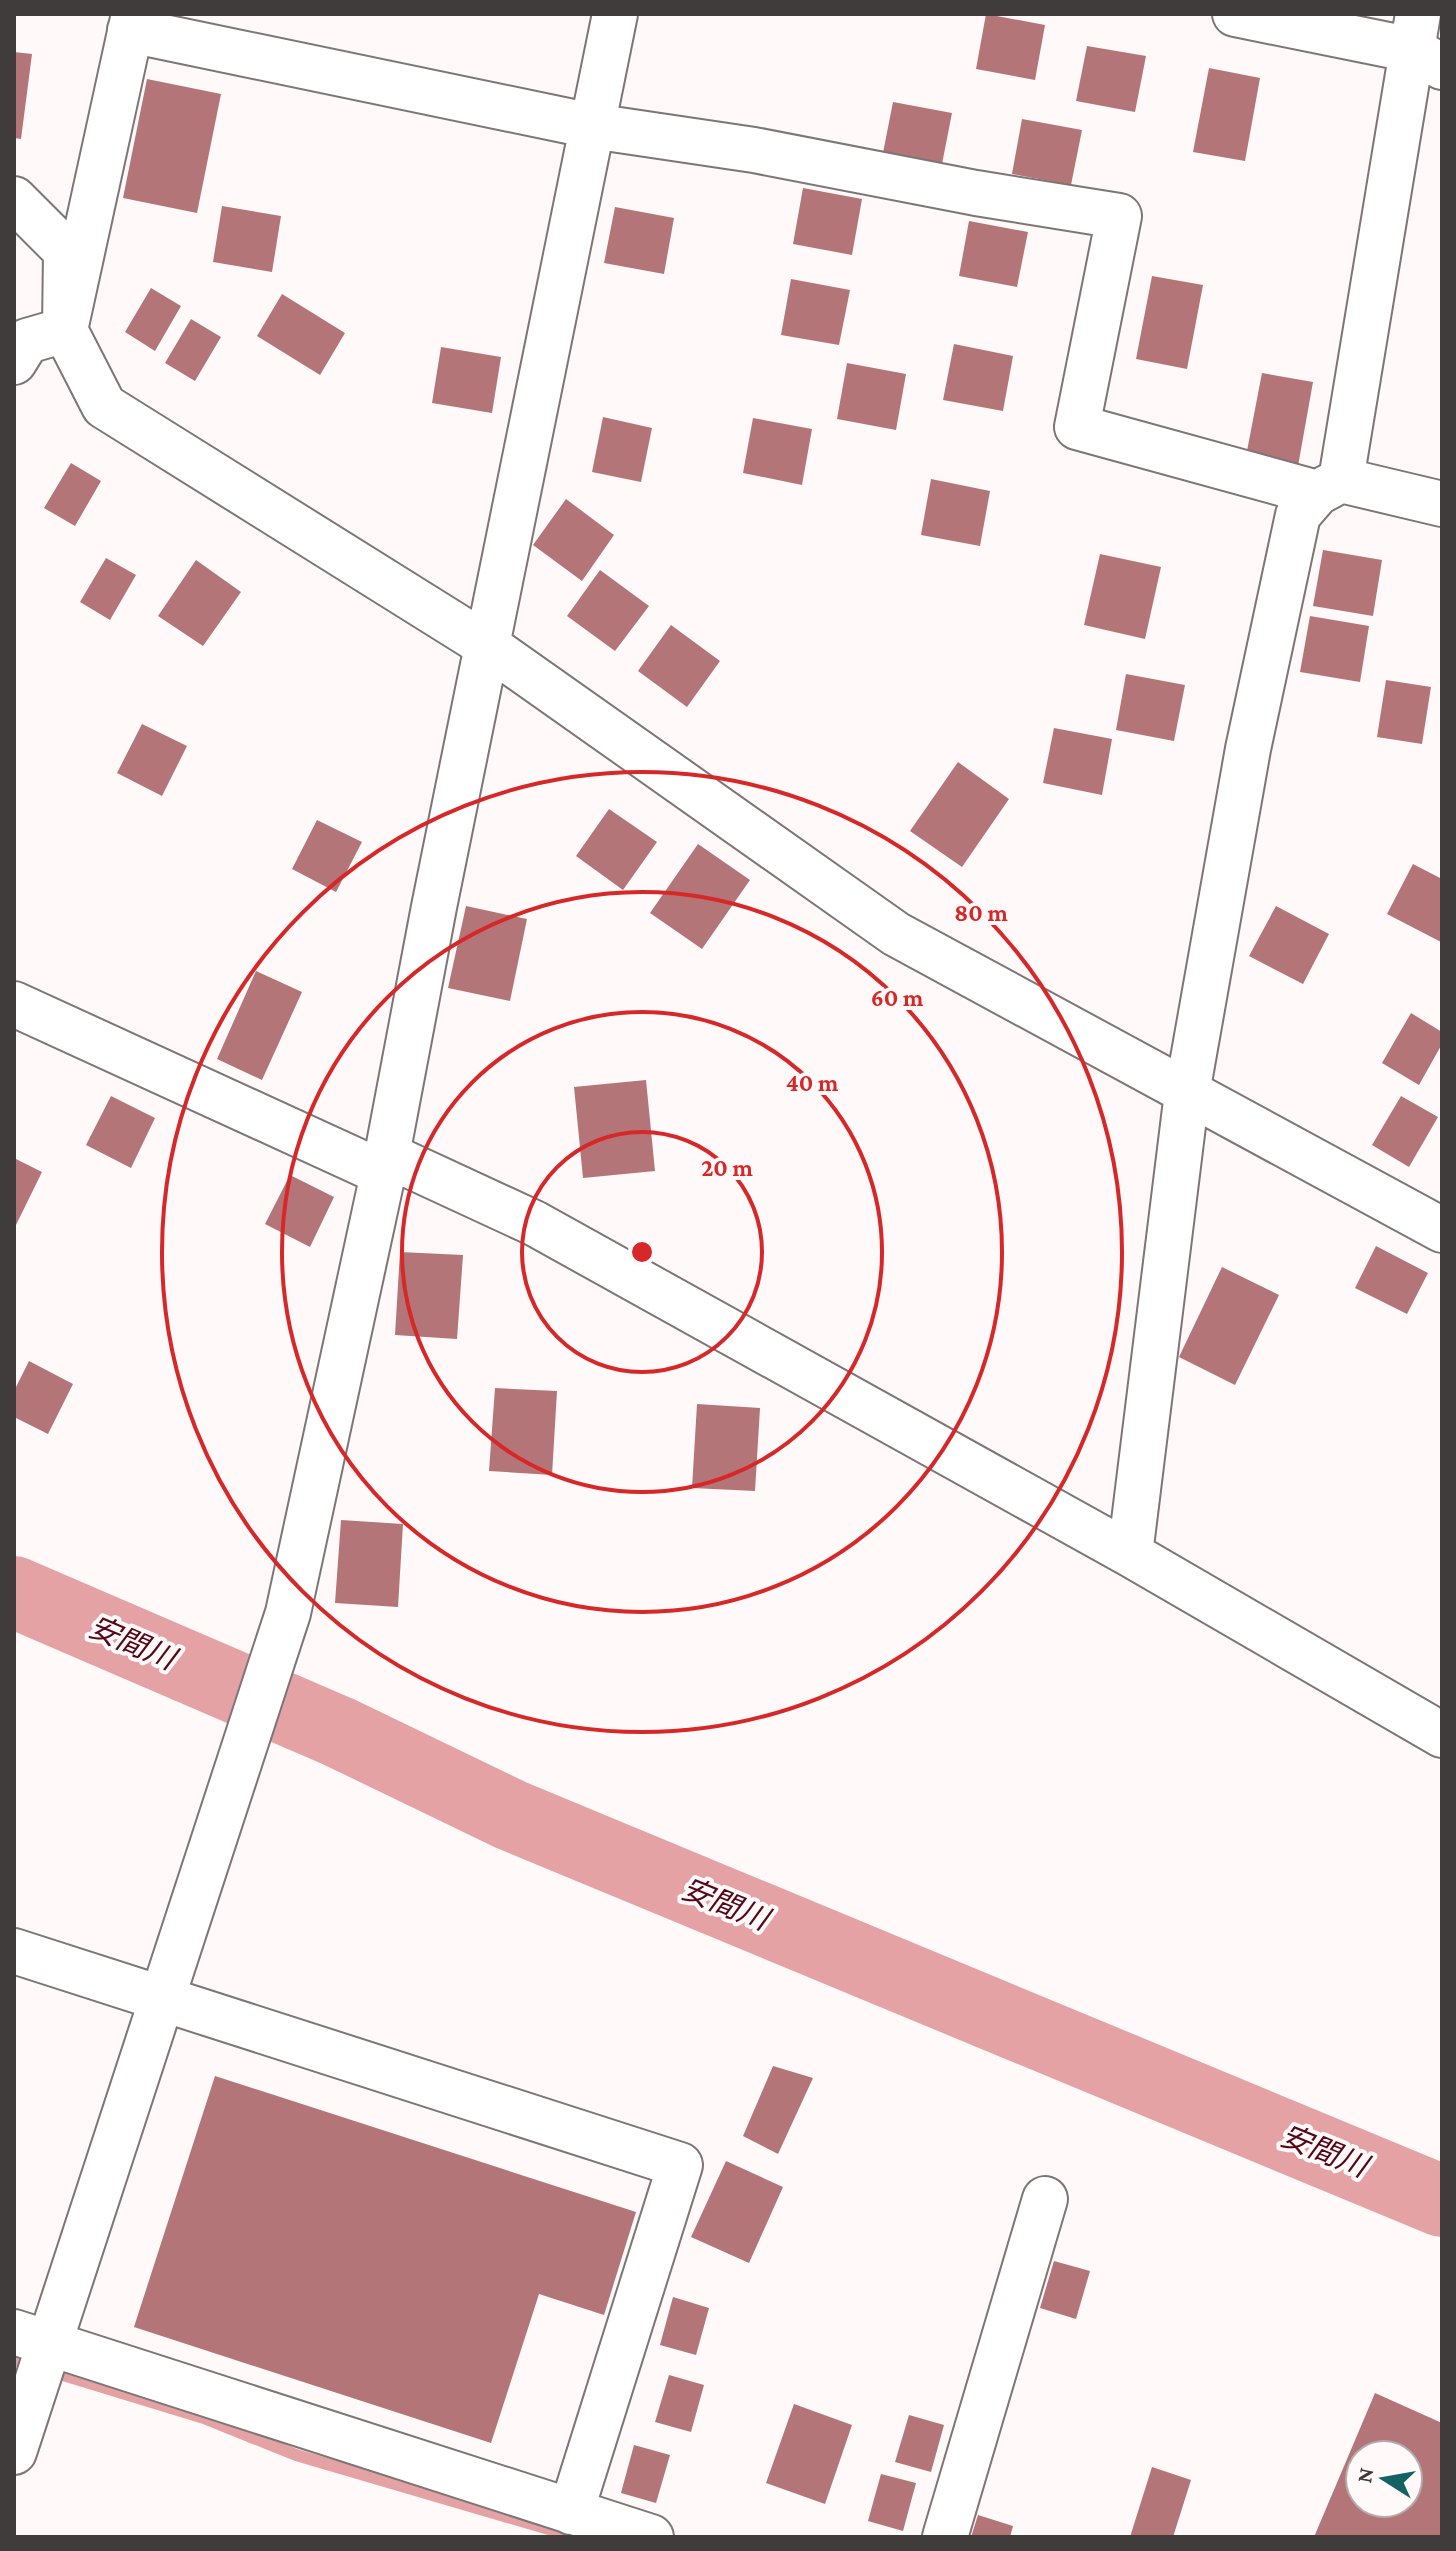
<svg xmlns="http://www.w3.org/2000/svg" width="1456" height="2551" viewBox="0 0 1456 2551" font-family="'Crimson Pro','Noto Sans JP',serif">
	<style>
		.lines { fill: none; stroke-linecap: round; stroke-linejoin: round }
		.stream { stroke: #e4a2a4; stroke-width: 12 }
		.river { stroke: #e4a2a4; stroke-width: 72 }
		.building { fill: #b37577; fill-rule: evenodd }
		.street-casing { stroke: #7e7575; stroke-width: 48 }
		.street { stroke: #fff; stroke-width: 44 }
		.ring { fill: none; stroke: #d62828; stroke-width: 4 }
		.labels { text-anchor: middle; stroke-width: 8; stroke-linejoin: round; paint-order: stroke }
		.water-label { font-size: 30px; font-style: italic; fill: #560717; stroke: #fff9f9 }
		.centre { fill: #d62828; stroke: #fff9f9; stroke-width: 4 }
		.ring-label { font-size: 24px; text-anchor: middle; font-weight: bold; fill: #d62828; stroke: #fff9f9; stroke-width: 8; stroke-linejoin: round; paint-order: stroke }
	</style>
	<rect width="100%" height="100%" fill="#fff9f9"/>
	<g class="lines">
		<path class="stream" d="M 14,2360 L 204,2418 L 296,2455 L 576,2537"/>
		<path class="river" d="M 14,1592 L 339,1732 L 511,1815 L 1442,2201"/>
	</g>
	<path class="building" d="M 986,14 L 1045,25 L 1035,80 L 976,69 Z
		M 1087,46 L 1146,56 L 1135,112 L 1076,101 Z
		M 14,52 L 32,54 L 21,139 L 14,138 Z
		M 1209,68 L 1260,78 L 1245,161 L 1193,152 Z
		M 147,79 L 221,94 L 197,213 L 123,198 Z
		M 893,102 L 952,113 L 941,169 L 882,158 Z
		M 1022,119 L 1082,130 L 1071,185 L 1012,174 Z
		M 803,188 L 862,199 L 852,255 L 793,244 Z
		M 222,206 L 281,216 L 272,272 L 213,262 Z
		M 615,207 L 674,218 L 664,274 L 604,263 Z
		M 969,221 L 1028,232 L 1017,287 L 959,276 Z
		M 1152,276 L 1203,285 L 1187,369 L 1136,359 Z
		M 791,279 L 850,290 L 839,345 L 781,335 Z
		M 151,288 L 181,306 L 155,351 L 125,332 Z
		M 282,294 L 345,333 L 320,375 L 257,336 Z
		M 191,319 L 221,337 L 195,381 L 165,363 Z
		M 954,344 L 1013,356 L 1003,411 L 943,400 Z
		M 441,347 L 501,357 L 492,413 L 432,403 Z
		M 847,363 L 906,374 L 896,430 L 837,419 Z
		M 1262,373 L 1313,382 L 1298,466 L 1246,456 Z
		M 603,417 L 652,428 L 641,482 L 592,472 Z
		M 753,418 L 812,429 L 802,485 L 743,473 Z
		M 71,463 L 101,481 L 75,526 L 44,508 Z
		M 931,479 L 990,491 L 980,546 L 921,535 Z
		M 566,499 L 614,535 L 582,581 L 533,545 Z
		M 1323,550 L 1382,560 L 1373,616 L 1313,606 Z
		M 1100,554 L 1161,567 L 1145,639 L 1084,625 Z
		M 106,558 L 136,575 L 110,620 L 80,602 Z
		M 196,560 L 241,592 L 203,646 L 158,616 Z
		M 600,570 L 649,606 L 615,651 L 567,616 Z
		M 1310,616 L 1369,626 L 1360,682 L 1300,672 Z
		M 671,625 L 720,661 L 687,707 L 638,671 Z
		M 1126,674 L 1185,685 L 1174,741 L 1116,730 Z
		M 1386,680 L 1431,687 L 1422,744 L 1377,737 Z
		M 142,724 L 187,746 L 162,796 L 117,773 Z
		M 1054,728 L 1112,739 L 1102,795 L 1043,783 Z
		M 958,762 L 1009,799 L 962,867 L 910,831 Z
		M 609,809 L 657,842 L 623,890 L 576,856 Z
		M 317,820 L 362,842 L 336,892 L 292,869 Z
		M 698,844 L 750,880 L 702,949 L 650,913 Z
		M 1413,864 L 1442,879 L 1441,942 L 1387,914 Z
		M 466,906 L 527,919 L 510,1001 L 448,988 Z
		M 1276,906 L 1329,934 L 1303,984 L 1249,956 Z
		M 256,971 L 302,992 L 262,1080 L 217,1059 Z
		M 1411,1013 L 1442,1032 L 1442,1044 L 1419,1085 L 1382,1063 Z
		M 646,1080 L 655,1171 L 583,1178 L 574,1087 Z
		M 111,1096 L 155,1118 L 131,1168 L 86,1145 Z
		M 1401,1096 L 1438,1117 L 1409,1167 L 1372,1145 Z
		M 14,1158 L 42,1172 L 14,1229 Z
		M 290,1175 L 334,1197 L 310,1247 L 265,1224 Z
		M 1376,1246 L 1428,1273 L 1407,1314 L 1355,1288 Z
		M 400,1252 L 463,1255 L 457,1339 L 395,1335 Z
		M 1222,1267 L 1279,1295 L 1235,1385 L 1179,1357 Z
		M 29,1361 L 73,1384 L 48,1434 L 14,1417 L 14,1391 Z
		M 495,1388 L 557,1391 L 552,1475 L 489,1471 Z
		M 697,1404 L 760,1408 L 755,1491 L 692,1488 Z
		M 341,1520 L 403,1524 L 398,1607 L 335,1603 Z
		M 773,2066 L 813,2078 L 778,2154 L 743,2136 Z
		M 215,2076 L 636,2212 L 604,2315 L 539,2294 L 491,2443 L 134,2327 Z
		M 726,2161 L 783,2187 L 749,2263 L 691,2237 Z
		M 1054,2261 L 1090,2271 L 1076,2319 L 1040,2308 Z
		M 673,2297 L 709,2308 L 696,2355 L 660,2345 Z
		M 669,2375 L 704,2385 L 691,2432 L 655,2422 Z
		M 1375,2393 L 1442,2423 L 1442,2537 L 1314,2537 ZM 1360,2455 L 1408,2455 L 1408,2503 L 1360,2503 Z
		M 794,2404 L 852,2425 L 825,2504 L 766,2483 Z
		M 909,2415 L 944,2425 L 931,2472 L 895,2462 Z
		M 634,2445 L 670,2455 L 656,2503 L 621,2493 Z
		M 1152,2467 L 1191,2480 L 1173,2537 L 1130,2537 Z
		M 881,2474 L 916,2483 L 903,2531 L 868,2521 Z
		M 978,2515 L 1013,2526 L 1010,2537 L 971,2537 Z"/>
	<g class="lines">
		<g class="street-casing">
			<path id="street" d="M 1235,14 L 1413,50 L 1442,67
				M 130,30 L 592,126 L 754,150 L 976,193 L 1119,216 L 1077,427 L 1317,493
				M 14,199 L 66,251 L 65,330 L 104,406 L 488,646 L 896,934 L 1442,1230
				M 14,362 L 27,341 L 65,330 L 134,14
				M 1341,480 L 1442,504
				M 14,1004 L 383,1173
				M 387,1155 L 534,1223 L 1130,1554 L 1442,1735
				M 1130,1554 L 1187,1093 L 1248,749 L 1298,515 L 1317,493 L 1341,480 L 1418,14
				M 14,1951 L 680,2165 L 571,2512
				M 14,2332 L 651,2537
				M 14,2452 L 288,1613 L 387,1155 L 434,907 L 615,14
				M 945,2537 L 1045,2199"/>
		</g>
		<use href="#street" class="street"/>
	</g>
	<g class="ring">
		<circle cx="642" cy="1252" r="120"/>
		<circle cx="642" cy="1252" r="240"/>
		<circle cx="642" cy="1252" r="360"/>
		<circle cx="642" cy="1252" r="480"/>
	</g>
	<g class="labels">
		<g class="water-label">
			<text transform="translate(132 1643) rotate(23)" y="10">安間川</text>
			<text transform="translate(725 1904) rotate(22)" y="10">安間川</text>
			<text transform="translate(1324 2151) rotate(22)" y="10">安間川</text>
		</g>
	</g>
	<circle cx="642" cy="1252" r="12" class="centre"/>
	<g class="ring-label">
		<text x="981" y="921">80 m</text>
		<text x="897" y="1006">60 m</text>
		<text x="812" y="1091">40 m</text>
		<text x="727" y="1176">20 m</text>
	</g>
	<rect width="1456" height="2551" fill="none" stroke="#403c3c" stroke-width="32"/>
	<g transform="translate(1384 2479) rotate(281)"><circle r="38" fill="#fff9f9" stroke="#b3adad" stroke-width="2"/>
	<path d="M0-6L14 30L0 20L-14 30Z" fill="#136365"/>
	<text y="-12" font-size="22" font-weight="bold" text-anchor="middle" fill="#403c3c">N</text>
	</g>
</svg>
